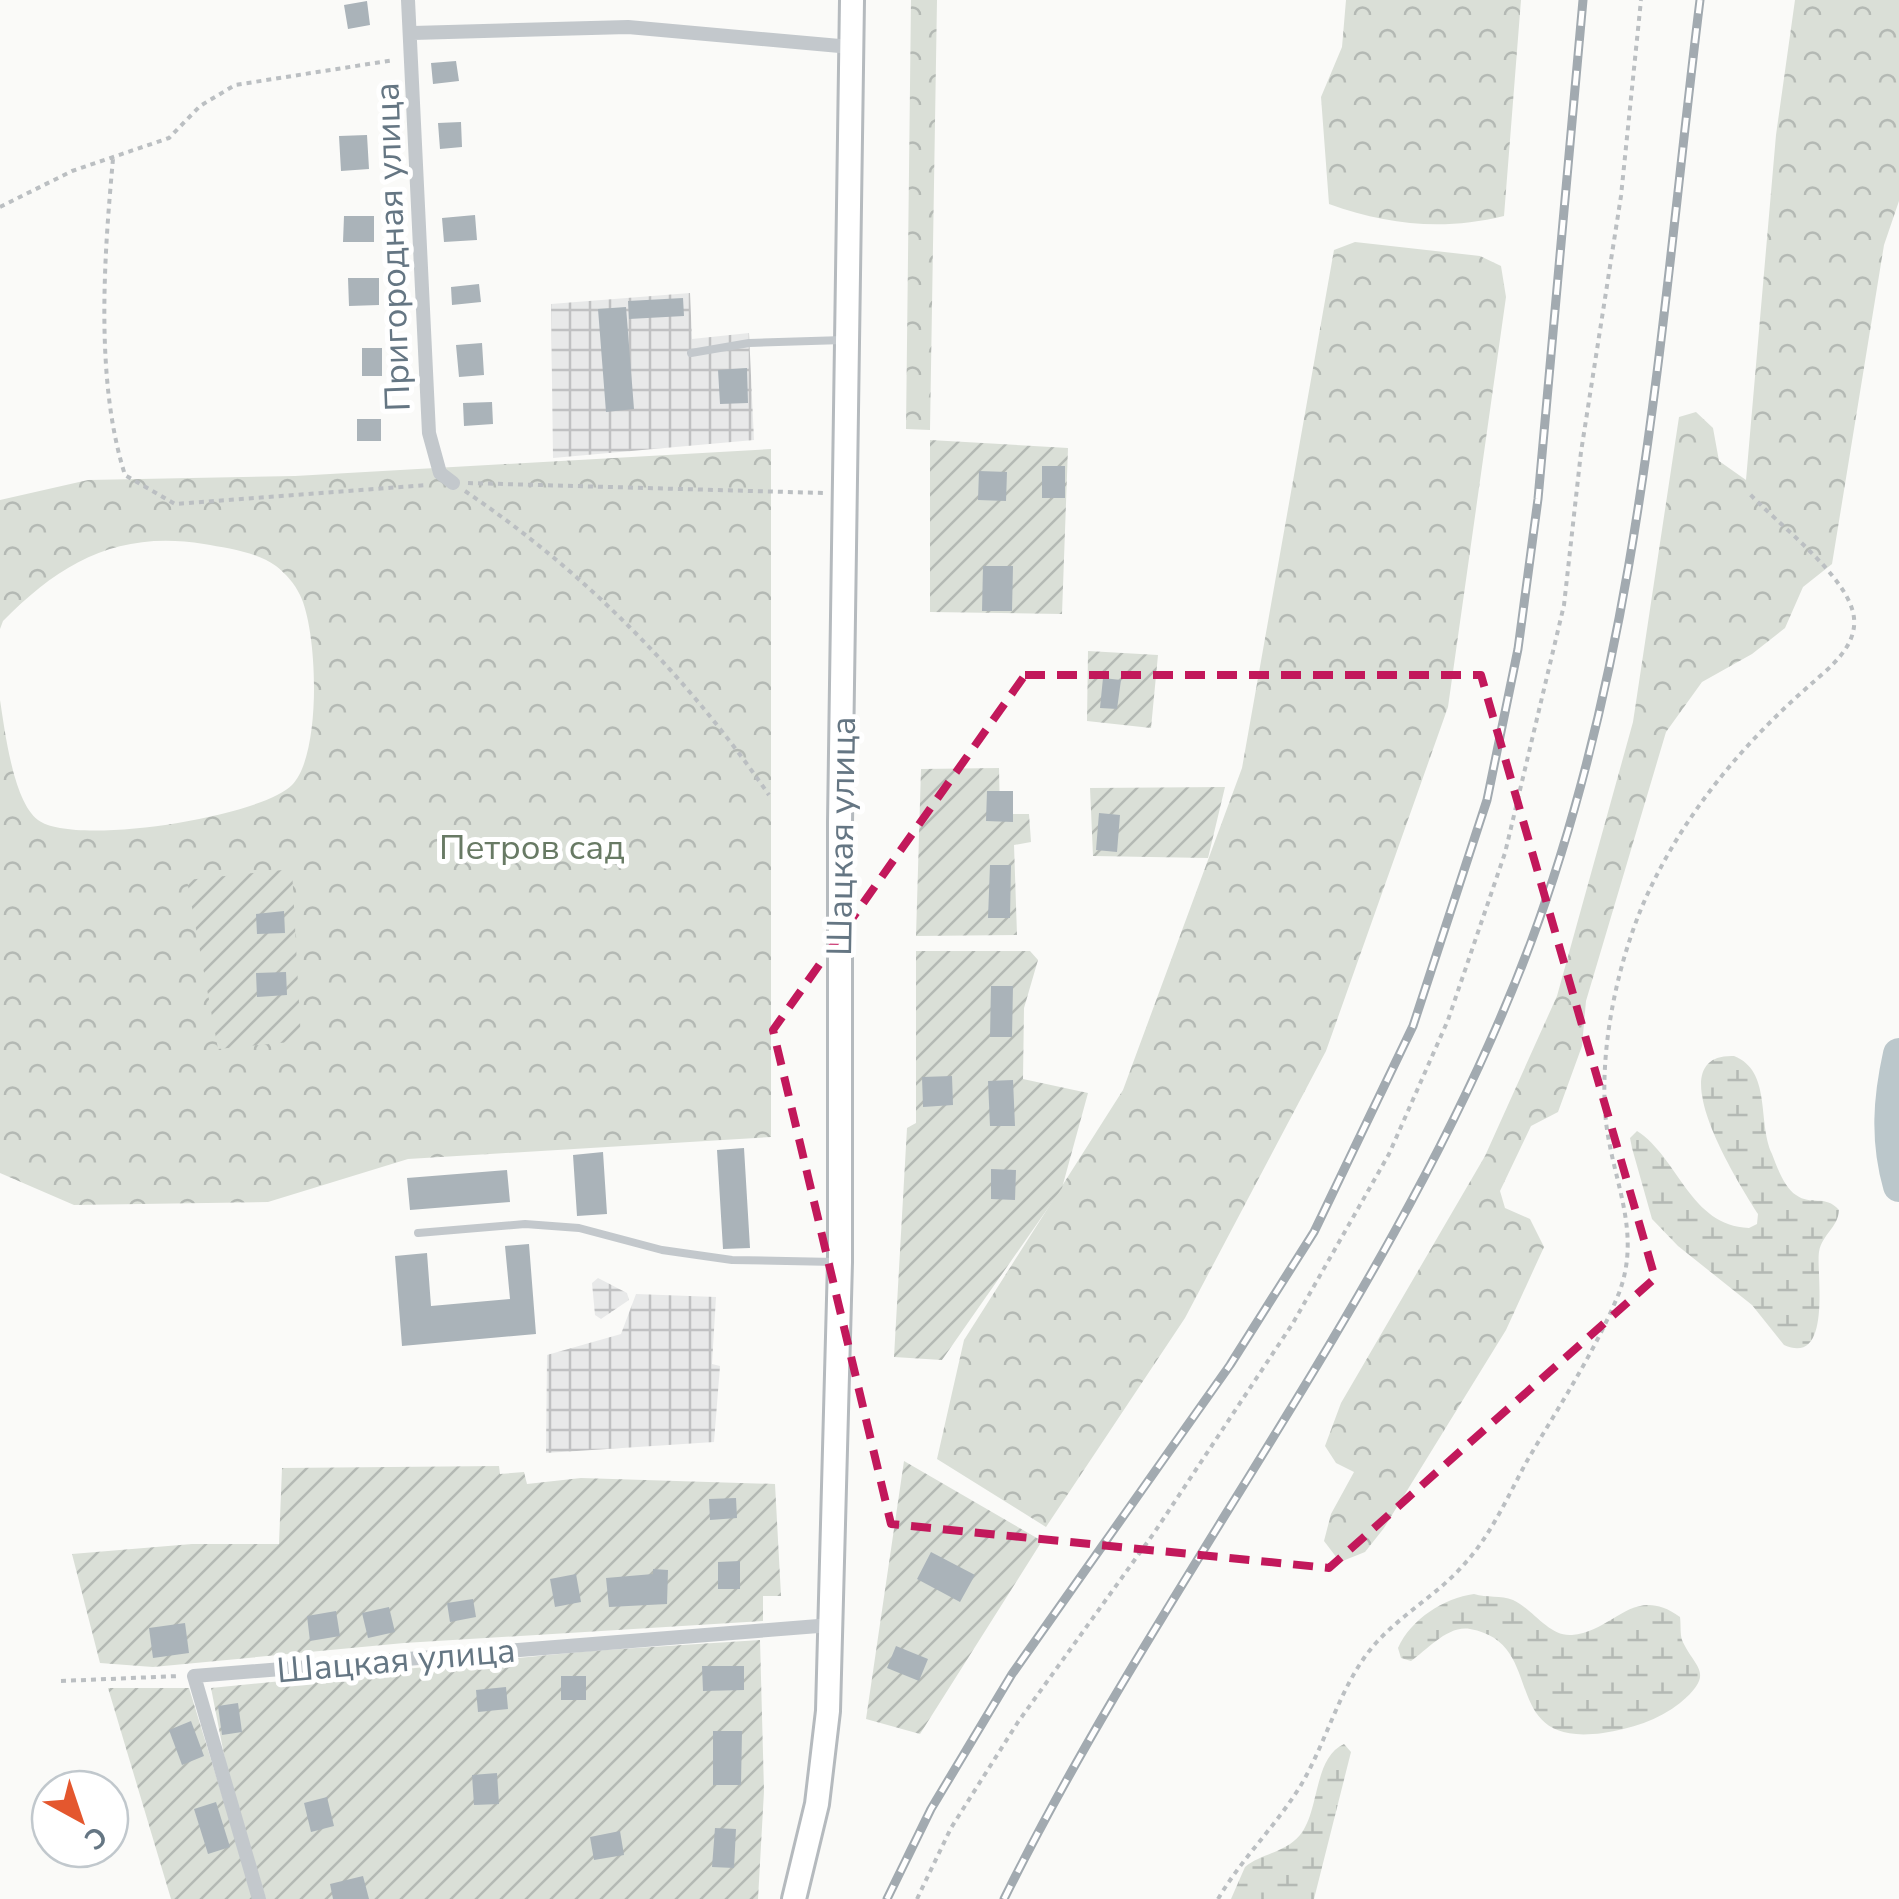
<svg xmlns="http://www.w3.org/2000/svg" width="1899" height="1899" viewBox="0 0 1899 1899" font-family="'Nunito Sans',sans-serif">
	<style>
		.industrial { fill: url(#industrial-grid) }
		.forest { fill: url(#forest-crowns) }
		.wetland { fill: url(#wetland-marsh) }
		.garden { fill: url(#garden-furrows) }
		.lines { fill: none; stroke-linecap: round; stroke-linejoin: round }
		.river { stroke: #bbc7cb; stroke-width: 32 }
		.building { fill: #aab3b9 }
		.primary-casing { stroke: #b5babe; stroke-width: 28 }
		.path { stroke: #bbbfc2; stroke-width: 4; stroke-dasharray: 5 5; stroke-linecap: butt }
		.lane { stroke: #c3c8cc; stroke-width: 8 }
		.street { stroke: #c3c8cc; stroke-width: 14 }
		.primary { stroke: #fff; stroke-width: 22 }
		.rail-casing { stroke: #a2aab0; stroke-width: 9 }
		.rail { stroke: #fff; stroke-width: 5; stroke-dasharray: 15; stroke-linecap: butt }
		.marked { fill: none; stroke: #c2185b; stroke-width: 8; stroke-dasharray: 20 12; stroke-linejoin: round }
		.labels { text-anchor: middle; stroke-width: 10; stroke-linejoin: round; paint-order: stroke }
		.street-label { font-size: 35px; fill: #657683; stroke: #fff }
		.park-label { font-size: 35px; fill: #687a64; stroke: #fff }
	</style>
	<defs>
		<pattern id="industrial-grid" width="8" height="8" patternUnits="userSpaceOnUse" patternTransform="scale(2.5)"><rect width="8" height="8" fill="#e8e9e9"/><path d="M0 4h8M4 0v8" fill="none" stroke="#c0c1c2"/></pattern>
		<pattern id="forest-crowns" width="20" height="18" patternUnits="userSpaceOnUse" patternTransform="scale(2.5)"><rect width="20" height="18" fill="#dadfd7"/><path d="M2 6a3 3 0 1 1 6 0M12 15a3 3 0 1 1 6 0" fill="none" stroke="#b4b9b4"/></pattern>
		<pattern id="wetland-marsh" width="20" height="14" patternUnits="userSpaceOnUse" patternTransform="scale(2.5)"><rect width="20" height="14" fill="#dadfd7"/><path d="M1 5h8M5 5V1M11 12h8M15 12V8" fill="none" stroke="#b4b9b4"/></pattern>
		<pattern id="garden-furrows" width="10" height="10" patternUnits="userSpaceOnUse" patternTransform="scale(2.5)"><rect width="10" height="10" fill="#dadfd7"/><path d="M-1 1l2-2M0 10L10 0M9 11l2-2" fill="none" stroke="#b4b9b4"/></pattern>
	</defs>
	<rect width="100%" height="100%" fill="#fafaf8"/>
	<path class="industrial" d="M 690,293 L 692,339 L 749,333 L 754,440 L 553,458 L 551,304 Z
		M 598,1278 L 627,1293 L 629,1300 L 601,1319 L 595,1315 L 592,1283 Z
		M 636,1294 L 716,1297 L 712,1364 L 720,1366 L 714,1442 L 546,1453 L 547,1355 L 621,1334 Z"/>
	<path class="forest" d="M 911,0 L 937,0 L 930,430 L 906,429 Z
		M 1346,0 L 1521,0 L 1504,216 C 1443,231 1388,225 1329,204 L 1321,97 L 1342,47 Z
		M 1795,0 L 1899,0 L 1899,201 L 1884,245 L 1832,564 L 1803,587 L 1785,628 L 1752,654 L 1702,682 L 1666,732 L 1586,1001 L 1582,1046 L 1558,1112 L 1531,1126 L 1500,1191 L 1505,1208 L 1530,1219 L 1544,1247 L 1506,1330 L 1384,1528 L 1365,1552 L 1340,1562 L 1324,1541 L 1331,1514 L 1354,1472 L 1336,1463 L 1325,1446 L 1341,1403 L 1485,1156 L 1557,996 L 1633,722 L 1679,417 L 1696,412 L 1713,428 L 1719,461 L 1746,480 L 1776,135 Z
		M 1355,242 L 1480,256 L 1501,266 L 1506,297 L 1448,707 L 1326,1051 L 1185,1318 L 1046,1527 L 937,1459 L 964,1340 L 1123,1090 L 1242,768 L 1334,250 Z
		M 771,449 L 771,1137 L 408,1159 L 268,1202 L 74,1205 L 0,1173 L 0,700 C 5,731 13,801 38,820 C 73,847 261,817 292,785 C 322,755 318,631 300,595 C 295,584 285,573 276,566 C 257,552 227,548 204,544 C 119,530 61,562 3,621 L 0,629 L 0,500 L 88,480 L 295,476 Z"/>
	<path class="wetland" d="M 1734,1056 C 1772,1071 1757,1121 1772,1154 C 1777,1167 1784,1187 1796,1195 C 1811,1206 1825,1194 1839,1210 C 1838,1228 1822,1234 1819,1252 C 1816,1272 1833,1367 1784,1345 L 1752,1305 L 1678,1246 L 1652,1219 L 1632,1148 L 1630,1138 L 1637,1131 C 1678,1157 1690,1226 1749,1228 L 1757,1224 L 1758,1214 C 1743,1190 1654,1053 1734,1056 Z
		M 1474,1594 C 1487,1598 1501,1595 1513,1600 C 1533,1609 1549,1637 1572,1635 C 1614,1632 1633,1583 1680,1617 C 1681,1624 1680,1634 1682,1640 C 1694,1668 1717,1672 1680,1703 C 1659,1720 1630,1729 1603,1733 C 1495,1748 1550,1643 1470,1629 C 1448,1625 1427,1650 1411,1661 L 1401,1658 L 1398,1648 C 1411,1619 1444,1598 1474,1594 Z
		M 1344,1744 L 1351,1752 L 1314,1899 L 1231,1899 L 1245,1867 C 1262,1853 1285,1853 1300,1835 C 1320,1811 1313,1758 1344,1744 Z"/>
	<path class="garden" d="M 930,440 L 1068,448 L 1062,614 L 930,612 Z
		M 1088,651 L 1158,655 L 1151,728 L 1087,721 Z
		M 999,768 L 1000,814 L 1029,814 L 1031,842 L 1014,845 L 1017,935 L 916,936 L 921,769 Z
		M 1225,787 L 1208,858 L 1093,856 L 1090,788 Z
		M 292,869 L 301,1041 L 218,1049 L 187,880 Z
		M 916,951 L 1030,951 L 1038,960 L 1024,1008 L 1023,1079 L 1088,1093 L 1062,1188 L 942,1360 L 894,1357 L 907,1128 L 916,1123 Z
		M 904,1461 L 1042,1541 L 920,1734 L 866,1719 Z
		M 499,1466 L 500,1474 L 524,1472 L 527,1484 L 581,1478 L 775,1484 L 781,1596 L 763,1596 L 763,1621 L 404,1643 L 153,1667 L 100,1663 L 72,1554 L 192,1544 L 279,1544 L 282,1468 Z
		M 760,1640 L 764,1791 L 758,1899 L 266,1899 L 228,1775 L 211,1688 L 590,1651 Z
		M 108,1688 L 189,1688 L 254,1899 L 171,1899 Z"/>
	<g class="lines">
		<path class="river" d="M 1899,1054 C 1889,1099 1886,1140 1899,1186"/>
	</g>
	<path class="building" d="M 367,1 L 370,25 L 348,29 L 344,5 Z
		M 456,61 L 459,81 L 433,84 L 431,63 Z
		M 461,122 L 462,147 L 440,149 L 438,123 Z
		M 367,135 L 369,169 L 341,171 L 339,136 Z
		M 475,215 L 477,240 L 444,242 L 442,218 Z
		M 344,216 L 374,216 L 374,242 L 343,242 Z
		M 348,278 L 379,278 L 379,305 L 349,306 Z
		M 479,284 L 481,302 L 452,305 L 451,287 Z
		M 683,298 L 684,316 L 629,319 L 628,301 Z
		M 626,307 L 634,409 L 606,412 L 598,309 Z
		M 482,343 L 484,375 L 459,377 L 456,345 Z
		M 362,348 L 382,348 L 382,376 L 362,376 Z
		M 747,368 L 748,403 L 720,404 L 718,370 Z
		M 492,402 L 493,424 L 464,426 L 463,403 Z
		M 357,419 L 381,419 L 381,441 L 357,441 Z
		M 1042,466 L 1065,466 L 1065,498 L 1042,498 Z
		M 979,471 L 1007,472 L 1006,501 L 978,500 Z
		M 983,566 L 1013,566 L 1012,611 L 982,611 Z
		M 1103,678 L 1121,680 L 1117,709 L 1100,708 Z
		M 987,791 L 1013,791 L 1013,822 L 986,821 Z
		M 1099,813 L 1120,815 L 1117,852 L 1096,850 Z
		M 990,865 L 1011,865 L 1010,918 L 988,918 Z
		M 284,911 L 285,933 L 257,934 L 256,914 Z
		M 286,972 L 287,995 L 257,997 L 256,973 Z
		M 991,986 L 1013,986 L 1012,1037 L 990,1037 Z
		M 952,1076 L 953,1105 L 923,1107 L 922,1077 Z
		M 1013,1080 L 1015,1126 L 990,1126 L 988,1081 Z
		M 744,1148 L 750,1248 L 723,1249 L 717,1150 Z
		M 603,1152 L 607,1214 L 577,1216 L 573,1155 Z
		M 991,1169 L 1016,1170 L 1015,1200 L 991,1199 Z
		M 507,1170 L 510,1202 L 410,1210 L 407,1178 Z
		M 529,1244 L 536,1334 L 402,1346 L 395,1256 L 427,1253 L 431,1306 L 510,1299 L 505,1246 Z
		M 736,1498 L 737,1518 L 710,1520 L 709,1499 Z
		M 931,1552 L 975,1575 L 960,1602 L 917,1579 Z
		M 740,1561 L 740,1589 L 718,1589 L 718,1562 Z
		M 653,1569 L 668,1570 L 667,1604 L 609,1607 L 606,1578 L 653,1574 Z
		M 576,1574 L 581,1602 L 555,1607 L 550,1579 Z
		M 473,1599 L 476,1617 L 450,1622 L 447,1603 Z
		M 389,1607 L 395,1632 L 368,1638 L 362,1613 Z
		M 336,1611 L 340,1636 L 310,1641 L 307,1616 Z
		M 185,1623 L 189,1653 L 153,1658 L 149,1628 Z
		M 896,1646 L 928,1659 L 919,1681 L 887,1668 Z
		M 702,1666 L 744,1666 L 744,1690 L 703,1691 Z
		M 561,1676 L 586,1676 L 586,1700 L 561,1700 Z
		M 506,1687 L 508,1709 L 478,1712 L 476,1690 Z
		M 238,1703 L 242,1732 L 222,1735 L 218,1706 Z
		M 191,1721 L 204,1756 L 182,1765 L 169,1730 Z
		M 713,1731 L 742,1731 L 741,1785 L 713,1785 Z
		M 497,1773 L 499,1804 L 474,1805 L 472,1775 Z
		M 327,1797 L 334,1826 L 311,1832 L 304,1803 Z
		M 216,1802 L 230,1847 L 208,1854 L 194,1809 Z
		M 715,1828 L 736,1829 L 734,1868 L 712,1867 Z
		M 620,1831 L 624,1855 L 594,1860 L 590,1837 Z
		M 363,1876 L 369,1899 L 333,1899 L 330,1884 Z"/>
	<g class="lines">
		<g class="primary-casing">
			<path id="primary" d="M 794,1899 L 817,1804 L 828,1711 L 840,1262 L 840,822 L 852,0"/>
		</g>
		<path class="path" d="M 113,159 C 104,257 95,381 125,475 L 175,504 L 428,485
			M 0,207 L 72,171 L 169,138 L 200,106 L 235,85 L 394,60
			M 468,483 L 823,493
			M 465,491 C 586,573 686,675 769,795
			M 61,1681 L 179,1676
			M 917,1899 L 951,1828 L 1018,1722 L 1154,1533 L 1293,1323 L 1389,1154 L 1448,1020 L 1505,853 L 1564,605 L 1581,452 L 1621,196 L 1641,0
			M 1218,1899 C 1242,1858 1276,1826 1301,1785 C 1325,1744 1337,1697 1364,1658 C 1392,1618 1436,1598 1467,1561 C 1492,1533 1509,1494 1527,1461 C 1559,1406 1595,1352 1619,1293 C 1642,1232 1613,1182 1606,1122 C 1599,1054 1615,973 1641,909 C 1678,821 1739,747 1810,685 C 1829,668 1857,647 1854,618 C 1850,577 1776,523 1748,492"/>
		<path class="lane" d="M 691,353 L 749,343 L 844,340
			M 418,1233 L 525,1224 L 579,1228 L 662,1250 L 732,1260 L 835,1262"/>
		<path class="street" d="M 408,0 L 429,433 L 440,473 L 453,483
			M 413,33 L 628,27 L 851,47
			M 259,1899 L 194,1676 L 831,1625"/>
		<use href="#primary" class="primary"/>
		<g class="rail-casing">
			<path id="rail" d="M 887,1899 L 931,1809 L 1012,1674 L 1230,1365 L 1314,1232 L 1413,1026 L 1487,800 L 1518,649 L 1538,499 L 1583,0
				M 1004,1899 C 1165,1573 1403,1284 1531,942 C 1643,642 1661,315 1700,0"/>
		</g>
		<use href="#rail" class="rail"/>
	</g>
	<path class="marked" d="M 1025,675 L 1481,675 L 1655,1278 L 1329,1568 L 891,1524 L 773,1030 Z"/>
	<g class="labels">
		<g class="street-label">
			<text transform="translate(392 247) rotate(-92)" y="12">Пригородная улица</text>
			<text transform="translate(841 836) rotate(-89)" y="12">Шацкая улица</text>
			<text transform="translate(396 1660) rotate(-5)" y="12">Шацкая улица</text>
		</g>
		<g class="park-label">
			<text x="532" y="859">Петров сад</text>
		</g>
	</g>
	<g transform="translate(80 1819) rotate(140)"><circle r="48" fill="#ffffff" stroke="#c1c8cd" stroke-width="2.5"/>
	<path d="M0-8L18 38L0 25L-18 38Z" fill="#e4572e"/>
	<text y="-15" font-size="28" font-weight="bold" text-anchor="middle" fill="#657683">С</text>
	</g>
</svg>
